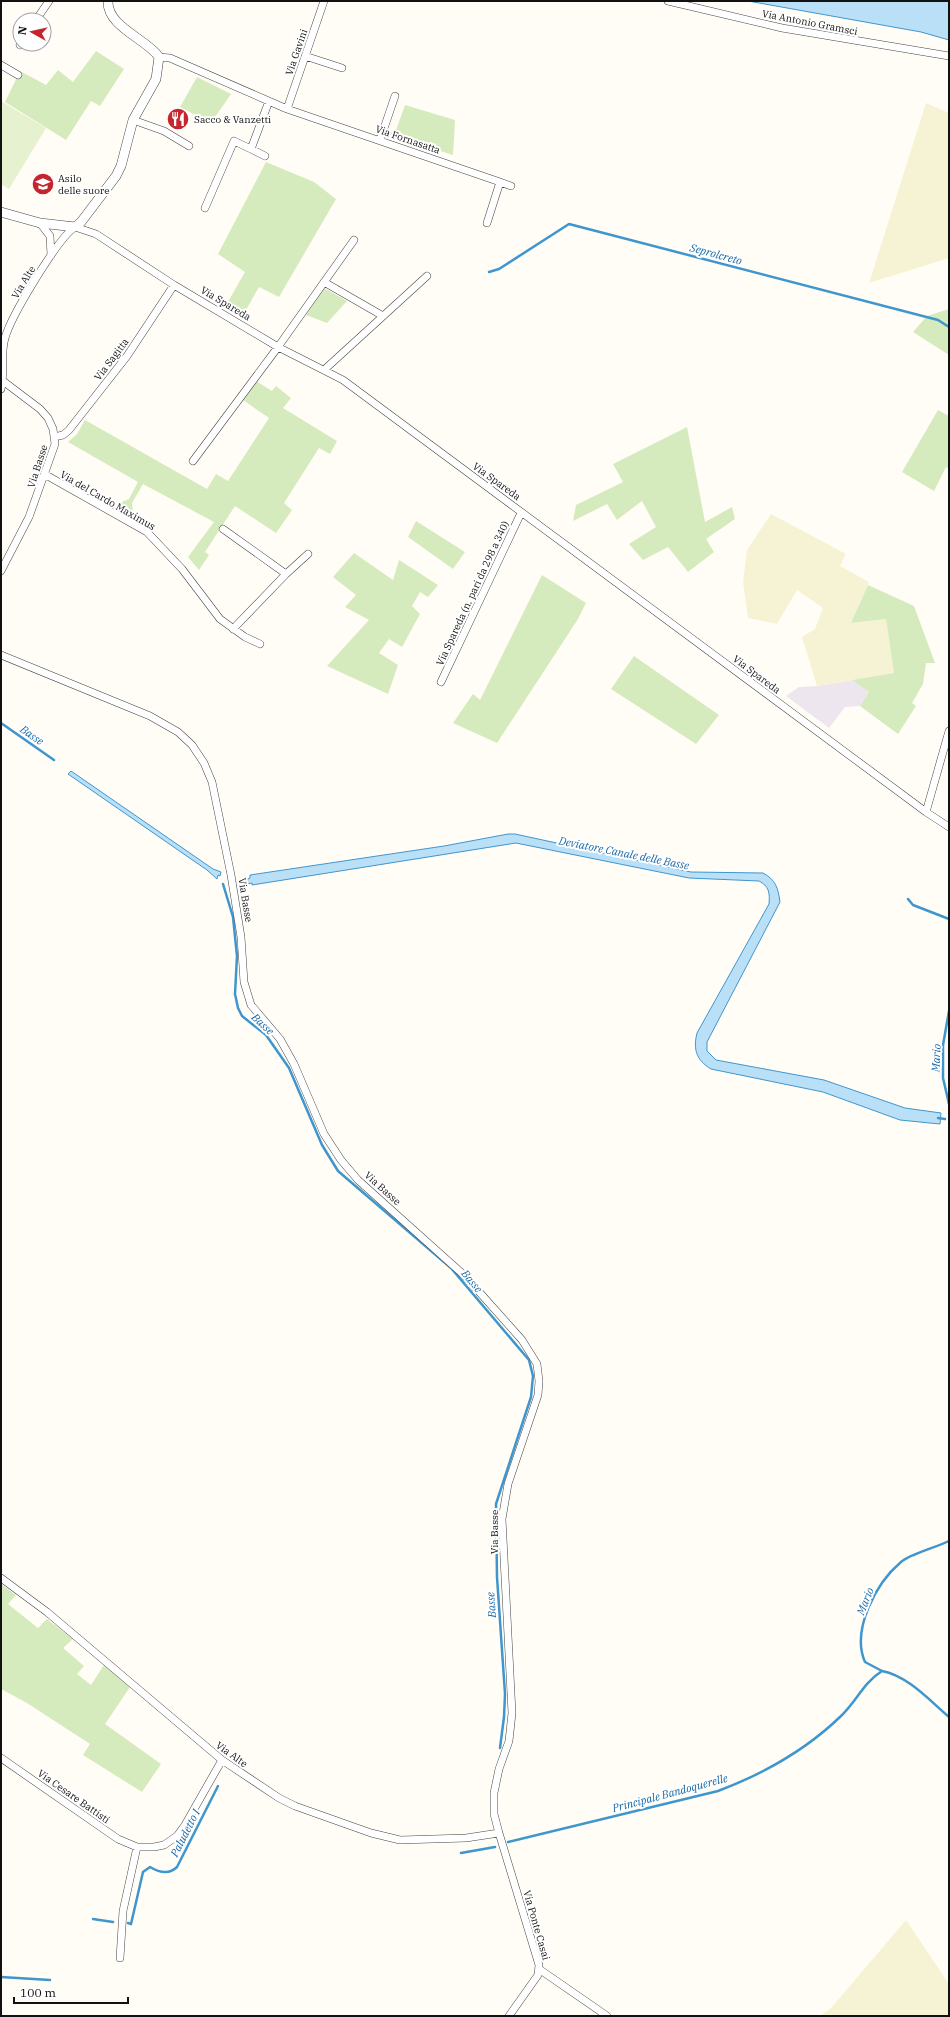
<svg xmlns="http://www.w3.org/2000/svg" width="950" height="2017" viewBox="0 0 950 2017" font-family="'IBM Plex Serif',serif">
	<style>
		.industrial { fill: #eee6ef }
		.farmland { fill: #f6f3d4 }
		.green { fill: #d5ebbd }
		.pitch { fill: #e6f2cf }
		.water { fill: #b9e0f7; stroke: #3f96cf }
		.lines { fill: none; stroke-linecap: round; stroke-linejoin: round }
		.stream { stroke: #3f96cf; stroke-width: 2.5 }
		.minor-casing { stroke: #444; stroke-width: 8 }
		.tertiary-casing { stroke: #444; stroke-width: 10 }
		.minor { stroke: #fff; stroke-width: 7 }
		.tertiary { stroke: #fff; stroke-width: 9 }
		.labels { text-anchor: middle; stroke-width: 4; stroke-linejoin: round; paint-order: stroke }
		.street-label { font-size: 10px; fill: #111; stroke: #fff }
		.poi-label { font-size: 10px; fill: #111; stroke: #fff; text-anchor: start }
		.water-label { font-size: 11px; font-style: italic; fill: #1768a6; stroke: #fff }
	</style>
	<rect width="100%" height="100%" fill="#fffdf5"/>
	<path class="industrial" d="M 852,680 L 869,692 L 860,706 L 845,707 L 829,728 L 786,696 L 799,687 L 817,686 Z"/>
	<path class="farmland" d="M 926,103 L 949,113 L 949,258 L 869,283 Z
		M 771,514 L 846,554 L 840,566 L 869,582 L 852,623 L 886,619 L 894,673 L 817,686 L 802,637 L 815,629 L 823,608 L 797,590 L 777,624 L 748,618 L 743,582 L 747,550 Z
		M 906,1920 L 949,1984 L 949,2016 L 820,2016 L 831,2008 Z"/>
	<path class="green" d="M 96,51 L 124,69 L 100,106 L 91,101 L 66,140 L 5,102 L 20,71 L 46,85 L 58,70 L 73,82 Z
		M 197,77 L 231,94 L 211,123 L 180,107 Z
		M 405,105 L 455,120 L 453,155 L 389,135 L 391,132 L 395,133 Z
		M 266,162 L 314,182 L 336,199 L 279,297 L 259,287 L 242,317 L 225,307 L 245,272 L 218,254 Z
		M 324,288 L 347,301 L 327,323 L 306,315 Z
		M 949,309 L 949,355 L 913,332 L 927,316 Z
		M 256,381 L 272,391 L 276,386 L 291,398 L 283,408 L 337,441 L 330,454 L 319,448 L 284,503 L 292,510 L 276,533 L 235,506 L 205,552 L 209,555 L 199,570 L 188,557 L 214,522 L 143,484 L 132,503 L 133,512 L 119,503 L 129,499 L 138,482 L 68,442 L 77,434 L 85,420 L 207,489 L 216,474 L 228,481 L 269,418 L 240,398 Z
		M 938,410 L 949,416 L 949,469 L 946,467 L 934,491 L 902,472 Z
		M 687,427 L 705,522 L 732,507 L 735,519 L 706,539 L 714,552 L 688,572 L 668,547 L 643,560 L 629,544 L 656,527 L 642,501 L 617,520 L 607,504 L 573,521 L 576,505 L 623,482 L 613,464 Z
		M 416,521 L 465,552 L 453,569 L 408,537 Z
		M 354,553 L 393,580 L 399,560 L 438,585 L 428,597 L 420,592 L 412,606 L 420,614 L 402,647 L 389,639 L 379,653 L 398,665 L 388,694 L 327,666 L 369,620 L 345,607 L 356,595 L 333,577 Z
		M 542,575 L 586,603 L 578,619 L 497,743 L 453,723 L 473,694 L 480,700 Z
		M 868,585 L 914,606 L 935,663 L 926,663 L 923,684 L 912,703 L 916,706 L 898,734 L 860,706 L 869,692 L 852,680 L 894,673 L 886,619 L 851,623 Z
		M 634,656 L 719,715 L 696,744 L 611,689 Z
		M 1,1584 L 16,1595 L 8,1604 L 38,1628 L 47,1619 L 73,1639 L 63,1648 L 84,1666 L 77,1674 L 91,1685 L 104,1665 L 130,1687 L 105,1724 L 161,1764 L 142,1792 L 83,1755 L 90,1744 L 27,1703 L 1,1689 Z"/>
	<path class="pitch" d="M 1,101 L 46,128 L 9,189 L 1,184 Z"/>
	<path class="water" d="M 748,1 L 949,1 L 949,40 L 921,32 Z
		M 71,771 L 213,869 L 221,872 L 220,876 L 218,875 L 217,879 L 207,870 L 68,774 Z
		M 508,834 L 515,834 L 691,872 L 763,873 C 776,880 778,888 780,902 L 707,1042 L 707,1051 L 716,1060 L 824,1080 L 905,1108 L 941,1113 L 940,1124 L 900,1120 L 823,1092 L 711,1069 C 696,1060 693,1049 697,1033 L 769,904 C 770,893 769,886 759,881 L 689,878 L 516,843 L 252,885 L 252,883 L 247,884 L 246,880 L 250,878 L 250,875 L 444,846 Z"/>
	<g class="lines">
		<path class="stream" d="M 489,272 L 499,269 L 569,224 L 938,320 L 949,327
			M 1,723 L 54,760
			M 223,884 L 233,917 L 237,956 L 235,994 L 238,1008 L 242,1016 L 266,1035 L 289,1068 L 322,1145 L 338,1171 L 451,1268 L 529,1360 L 533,1376 L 531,1397 L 496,1504 L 497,1577 L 505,1694 L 504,1717 L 500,1748
			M 908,899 L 913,905 L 949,919
			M 949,1104 L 943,1078 L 943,1045 L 949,1011
			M 938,1118 L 945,1119
			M 882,1671 L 865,1662 C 851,1630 876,1583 901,1562 C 908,1555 937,1547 949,1541
			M 508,1842 L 718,1791 C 763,1774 807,1749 841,1716 C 857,1701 863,1683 882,1671 C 908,1676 929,1700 949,1717
			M 461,1853 L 495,1847
			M 93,1919 L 113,1922
			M 128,1923 L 131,1924 L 143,1872 L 150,1867 C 160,1873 169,1875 177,1867 L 218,1786
			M 1,1977 L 50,1980"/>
		<g class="minor-casing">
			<path id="minor" d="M 668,1 L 782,28 L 949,56
				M 36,20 L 49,1
				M 20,45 L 21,44
				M 305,56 L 342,68
				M 159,57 L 170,58 L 287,109 L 500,182 L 487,223
				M 1,65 L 18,75
				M 287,109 L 324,1
				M 133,120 L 164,131 L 189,146
				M 380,140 L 395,96
				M 251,149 L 265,156
				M 500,182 L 511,186
				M 205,208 L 234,141 L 251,149 L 269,101
				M 40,223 L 50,236 L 51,255
				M 324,282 L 383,316
				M 324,370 L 427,276
				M 1,389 C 5,372 0,355 5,338 C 11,316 58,238 75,227 L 96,234 L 174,285 L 278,347 L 343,380 L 926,812 L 949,827
				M 54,437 L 63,435 L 69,430 L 127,356 L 174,285
				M 193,461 L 278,347 L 354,240
				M 46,475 L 147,532 L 182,569 L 220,619 L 245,637 L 260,644
				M 223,529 L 286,574
				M 1,571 L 29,517 L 55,444 L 53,429 L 48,418 L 40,409 L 3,381
				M 233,629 L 286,574 L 308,554
				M 1,655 L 150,716 L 178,732 L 192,745 L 204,763 L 212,782 L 231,875 L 241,937 L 244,982 L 251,1005 L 280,1039 L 294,1064 L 324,1134 L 341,1160 L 358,1180 L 465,1276 L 522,1340 L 537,1364 L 539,1381 L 538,1395 L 508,1484 L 502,1519 L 512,1713 L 509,1741 L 499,1769 L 494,1793 L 494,1814 L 499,1833 L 539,1965 L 538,1975 L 509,2016
				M 441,682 L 521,513
				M 926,812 L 949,731
				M 1,1578 L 47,1612 L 222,1760 L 279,1798 L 295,1806 L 371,1833 L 400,1840 L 466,1838 L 499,1833
				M 1,1758 L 118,1839 L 137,1847 L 154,1847 L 164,1845 L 177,1836 L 185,1825 L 222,1760
				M 120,1958 L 123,1911 L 137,1847
				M 539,1969 L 607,2016"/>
		</g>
		<g class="tertiary-casing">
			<path id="tertiary" d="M 1,212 L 40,223 L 75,227 L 81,222 L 116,176 L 121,166 L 133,120 L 156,79 L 159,57 C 147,39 107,27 108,1"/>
		</g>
		<use href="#minor" class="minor"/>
		<use href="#tertiary" class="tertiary"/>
	</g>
	<defs>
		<g id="restaurant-disc" transform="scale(1.15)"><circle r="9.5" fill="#c4262e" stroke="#fff"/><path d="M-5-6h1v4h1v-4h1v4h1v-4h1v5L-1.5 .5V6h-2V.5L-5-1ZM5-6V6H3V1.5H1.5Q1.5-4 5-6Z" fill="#fff"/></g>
		<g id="school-disc" transform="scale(1.15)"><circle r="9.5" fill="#c4262e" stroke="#fff"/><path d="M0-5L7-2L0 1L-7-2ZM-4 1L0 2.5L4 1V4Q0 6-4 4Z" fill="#fff"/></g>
	</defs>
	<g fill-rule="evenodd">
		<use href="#restaurant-disc" x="178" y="119"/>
		<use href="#school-disc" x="43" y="184"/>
	</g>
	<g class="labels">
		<g class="street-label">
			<text transform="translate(810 22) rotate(11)" y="4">Via Antonio Gramsci</text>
			<text transform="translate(296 52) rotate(-71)" y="4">Via Gavini</text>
			<text transform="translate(408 139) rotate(19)" y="4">Via Fornasatta</text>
			<text transform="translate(23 282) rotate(-59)" y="4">Via Alte</text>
			<text transform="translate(226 303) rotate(31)" y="4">Via Spareda</text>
			<text transform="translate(111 359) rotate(-53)" y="4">Via Sagitta</text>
			<text transform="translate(37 466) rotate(-72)" y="4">Via Basse</text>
			<text transform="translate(497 481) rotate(36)" y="4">Via Spareda</text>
			<text transform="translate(108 500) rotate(30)" y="4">Via del Cardo Maximus</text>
			<text transform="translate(472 593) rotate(-65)" y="4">Via Spareda (n. pari da 298 a 340)</text>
			<text transform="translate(757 674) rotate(37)" y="4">Via Spareda</text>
			<text transform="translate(246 900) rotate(81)" y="4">Via Basse</text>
			<text transform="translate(383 1188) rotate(42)" y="4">Via Basse</text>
			<text transform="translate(494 1532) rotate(-90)" y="4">Via Basse</text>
			<text transform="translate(232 1754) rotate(36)" y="4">Via Alte</text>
			<text transform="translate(74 1796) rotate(35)" y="4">Via Cesare Battisti</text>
			<text transform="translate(537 1925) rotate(74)" y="4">Via Ponte Casai</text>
		</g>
		<g class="poi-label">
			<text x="194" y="123">Sacco &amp; Vanzetti</text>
			<text x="58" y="182">Asilo<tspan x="58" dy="12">delle suore</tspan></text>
		</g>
		<g class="water-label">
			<text transform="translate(716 254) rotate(15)" y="4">Seprolcreto</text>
			<text transform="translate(32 735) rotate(35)" y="4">Basse</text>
			<text transform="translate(624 853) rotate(11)" y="4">Deviatore Canale delle Basse</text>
			<text transform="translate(263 1024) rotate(43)" y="4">Basse</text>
			<text transform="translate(936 1058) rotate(-87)" y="4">Mario</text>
			<text transform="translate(472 1281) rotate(50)" y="4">Basse</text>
			<text transform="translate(865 1601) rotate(-68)" y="4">Mario</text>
			<text transform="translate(491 1605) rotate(-94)" y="4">Basse</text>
			<text transform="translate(670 1793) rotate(-15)" y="4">Principale Bandoquerelle</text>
			<text transform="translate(185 1833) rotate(-63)" y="4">Paludetto I</text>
		</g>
	</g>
	<rect width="950" height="2017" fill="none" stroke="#111111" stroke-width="4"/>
	<g transform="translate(32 32) rotate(278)"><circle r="19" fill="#ffffff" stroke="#a0a0a0"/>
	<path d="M0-3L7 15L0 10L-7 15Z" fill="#c4262e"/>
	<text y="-6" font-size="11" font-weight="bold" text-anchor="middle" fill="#111111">N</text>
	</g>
	<path d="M14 1997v6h114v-6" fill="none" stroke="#111111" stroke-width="2"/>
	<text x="20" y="1997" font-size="12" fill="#111111" stroke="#ffffff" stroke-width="3" paint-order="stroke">100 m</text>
</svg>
